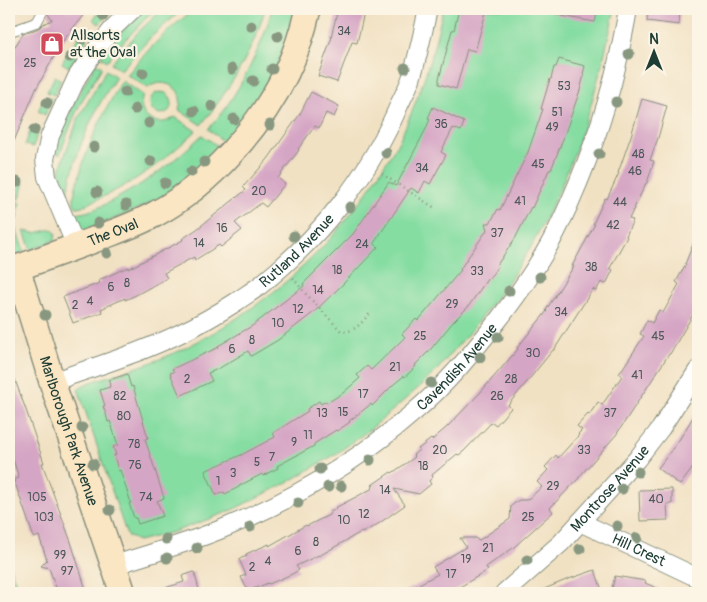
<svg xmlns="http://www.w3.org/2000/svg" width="707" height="602" viewBox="0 0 707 602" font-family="Pangolin,sans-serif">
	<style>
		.green { fill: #85dda2; stroke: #528d6b }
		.building { fill: #d5a5c5 }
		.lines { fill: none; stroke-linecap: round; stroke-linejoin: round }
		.lane-casing { stroke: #888f7c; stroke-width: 11 }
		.street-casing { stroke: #888f7c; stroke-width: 20 }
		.secondary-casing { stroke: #888f7c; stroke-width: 28 }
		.path { stroke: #888f7c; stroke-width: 2.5; stroke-dasharray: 1 4; stroke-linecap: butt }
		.lane { stroke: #fff; stroke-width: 9 }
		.street { stroke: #fff; stroke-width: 18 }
		.secondary { stroke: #fbe6c4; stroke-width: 25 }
		.tree { fill: #889880 }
		.labels { text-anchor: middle; stroke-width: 4.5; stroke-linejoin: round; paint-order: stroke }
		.number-label { font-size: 12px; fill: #4c5758 }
		.poi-label { font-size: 15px; fill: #1f3d34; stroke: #fcf5e5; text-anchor: start }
		.street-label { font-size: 15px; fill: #1f3d34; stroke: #fcf5e5 }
	</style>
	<rect width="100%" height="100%" fill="#fcf5e5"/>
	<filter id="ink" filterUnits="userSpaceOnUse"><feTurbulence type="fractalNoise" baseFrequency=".02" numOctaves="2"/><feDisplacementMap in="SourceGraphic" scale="10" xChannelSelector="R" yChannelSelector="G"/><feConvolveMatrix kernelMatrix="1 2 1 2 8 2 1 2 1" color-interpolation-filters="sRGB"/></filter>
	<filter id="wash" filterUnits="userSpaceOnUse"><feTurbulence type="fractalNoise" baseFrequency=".0096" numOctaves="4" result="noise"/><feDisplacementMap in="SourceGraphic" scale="20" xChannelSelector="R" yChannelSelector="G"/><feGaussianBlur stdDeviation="1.12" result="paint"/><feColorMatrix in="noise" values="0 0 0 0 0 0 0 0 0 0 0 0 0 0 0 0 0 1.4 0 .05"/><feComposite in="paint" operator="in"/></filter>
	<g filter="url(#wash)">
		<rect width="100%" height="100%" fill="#f1e1c3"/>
		<path class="green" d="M 103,9 L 106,9 L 110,13 L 99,24 L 93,19 Z
			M 145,9 L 155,9 L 125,40 L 107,61 L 101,57 L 126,27 Z
			M 163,9 L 183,9 L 151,37 L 121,70 L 111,64 L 139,31 Z
			M 195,9 L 265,9 C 253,52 229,90 201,125 L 179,110 C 180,106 181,102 180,98 C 178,83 158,79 148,88 L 127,75 C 147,50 169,28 195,9 Z
			M 272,9 L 297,9 L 291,29 L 276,68 L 256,104 L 225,143 L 208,129 C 236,100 262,48 272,9 Z
			M 443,9 L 615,9 L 602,65 L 590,108 L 576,149 L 560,189 L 531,247 L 505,287 L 468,334 L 438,369 L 423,384 L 372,428 L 336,454 L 287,483 L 228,512 L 174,532 L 138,541 L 127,536 L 78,389 L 80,387 L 88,383 C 121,372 156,363 187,347 C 265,307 327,254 375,180 C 382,168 390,157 397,145 C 418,102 433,56 443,9 Z
			M 83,31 L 89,36 L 81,48 L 74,44 Z
			M 71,47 L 79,52 L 69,67 L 62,63 Z
			M 96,63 L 102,67 L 80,104 L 72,122 L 60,154 L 53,152 C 65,121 79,92 96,63 Z
			M 106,70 L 116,77 C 108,90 100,102 94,115 C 81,140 73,167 67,194 L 59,175 L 64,157 L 78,119 Z
			M 55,76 L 61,80 L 54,95 L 47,92 Z
			M 122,81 L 143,95 C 135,117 158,130 175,117 L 196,131 C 166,159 135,183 98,199 C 91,202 84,207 76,207 L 74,204 C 73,195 76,186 79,177 C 88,143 104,111 122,81 Z
			M150 103a11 11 0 1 1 22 0a11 11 0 1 1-22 0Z
			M 45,96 L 52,99 L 45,115 L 38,111 Z
			M 32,126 L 39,129 L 33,147 L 25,145 Z
			M 202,135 L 215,144 L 220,150 L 208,161 L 157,201 L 85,231 L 81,230 L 74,214 C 90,213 104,205 117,198 C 149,181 176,160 202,135 Z
			M 15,178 L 24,180 L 20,199 L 9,197 Z
			M 9,200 L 20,202 L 17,219 L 9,216 Z
			M 9,227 L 16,229 L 24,252 L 9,258 Z
			M 53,229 L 56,234 L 55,240 L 31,250 L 24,231 L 35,233 Z
			M 9,565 L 20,593 L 9,593 Z"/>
		<g id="blocks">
			<path class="building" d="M 50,9 L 88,9 L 63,41 L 56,53 L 36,89 L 9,153 L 9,45 L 14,48 L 23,34 L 39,28 L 43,24 L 52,20 L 48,14 Z
				M 338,9 L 347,9 L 364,13 L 357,43 L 352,42 L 337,82 L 318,76 L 332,37 L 331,37 Z
				M 459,9 L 487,9 L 475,51 L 467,49 L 456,89 L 439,84 L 439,79 L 452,30 L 454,30 Z
				M 557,9 L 598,9 L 595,22 L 556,15 Z
				M 648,9 L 680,9 L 679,25 L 647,21 Z
				M 559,59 L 585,66 L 583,74 L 584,75 L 580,90 L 563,139 L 551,170 L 549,170 L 532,208 L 531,207 L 516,237 L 497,265 L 498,266 L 489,279 L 488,278 L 468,307 L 453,322 L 430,350 L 415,365 L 416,366 L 405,377 L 404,376 L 394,384 L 372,406 L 371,404 L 361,412 L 349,421 L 350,422 L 337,431 L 336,430 L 314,444 L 314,446 L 277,466 L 278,468 L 270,472 L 263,476 L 262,474 L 239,486 L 239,487 L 225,494 L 224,492 L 216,495 L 205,471 L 241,455 L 275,437 L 273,433 L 308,411 L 307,409 L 319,401 L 321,404 L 326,401 L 327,403 L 343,393 L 360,378 L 357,375 L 367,366 L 371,370 L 395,347 L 405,337 L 402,334 L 416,319 L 418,321 L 461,270 L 460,269 L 487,230 L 485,223 L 490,223 L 498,209 L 500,210 L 528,152 L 543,109 L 541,109 L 550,79 L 551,79 L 554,67 L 556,67 Z
				M 311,92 L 339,106 L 334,117 L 326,113 L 319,128 L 315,126 L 298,149 L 299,150 L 278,178 L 285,184 L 266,207 L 261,203 L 235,223 L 242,230 L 221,247 L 219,245 L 195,260 L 194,257 L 164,273 L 167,278 L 136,295 L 125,300 L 125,298 L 101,309 L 102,312 L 73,323 L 63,297 L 100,283 L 99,280 L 128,267 L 128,269 L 183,240 L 182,239 L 197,229 L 246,190 L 243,187 L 268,159 L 300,114 Z
				M 642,99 L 667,106 L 658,138 L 650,160 L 654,161 L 647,183 L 646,183 L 629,219 L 633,220 L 626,236 L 627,237 L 610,268 L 613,270 L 606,284 L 601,282 L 596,291 L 593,289 L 554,350 L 553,350 L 508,405 L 511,408 L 496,425 L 492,422 L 464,451 L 459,455 L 457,454 L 432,475 L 433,477 L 429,481 L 431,484 L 419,494 L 394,489 L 405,505 L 378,524 L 362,533 L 361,532 L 319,556 L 319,555 L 296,566 L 299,570 L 292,574 L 269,584 L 268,583 L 248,591 L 241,577 L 246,575 L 239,559 L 247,556 L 246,554 L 269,544 L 269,546 L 306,525 L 307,526 L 331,514 L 330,512 L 336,509 L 335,508 L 373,488 L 372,487 L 374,485 L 372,485 L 391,472 L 392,473 L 415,457 L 413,455 L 419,450 L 418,449 L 431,439 L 432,440 L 447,427 L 479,394 L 518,349 L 517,348 L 547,311 L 546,310 L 574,266 L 572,266 L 595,224 L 593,224 L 605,198 L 607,199 L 619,173 L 618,173 L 631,136 Z
				M 433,107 L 464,122 L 461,131 L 453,128 L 441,152 L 446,155 L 430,184 L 425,181 L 419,193 L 411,188 L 374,243 L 378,247 L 343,284 L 314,312 L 278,340 L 251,356 L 248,351 L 218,369 L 208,373 L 212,381 L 180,396 L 170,373 L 174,372 L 172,369 L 219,347 L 218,346 L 252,326 L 304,286 L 303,284 L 353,234 L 389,182 L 396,186 L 426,129 L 430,119 L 428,118 Z
				M 698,232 L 698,306 L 670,354 L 669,354 L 616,435 L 579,477 L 579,478 L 550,508 L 553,512 L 513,548 L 486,567 L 488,570 L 450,593 L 402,593 L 438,574 L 433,567 L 466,547 L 460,538 L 476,538 L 478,541 L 510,519 L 511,506 L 519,500 L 527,500 L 542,487 L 537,482 L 548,470 L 545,467 L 556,455 L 558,458 L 579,435 L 578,434 L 582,430 L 577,426 L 588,414 L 589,415 L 598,402 L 602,405 L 622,376 L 619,374 L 644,336 L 640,334 L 647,320 L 652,323 L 659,310 L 663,313 L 679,284 L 676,282 L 686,264 L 685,264 Z
				M 9,369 L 11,369 L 26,410 L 44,463 L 42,463 L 71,542 L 87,593 L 58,593 L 49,568 L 41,566 L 47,560 L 39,536 L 34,538 L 14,480 L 19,478 L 12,456 L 9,457 Z
				M 127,374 L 131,387 L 133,386 L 148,438 L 145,439 L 164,498 L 157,501 L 163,516 L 138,524 L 136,518 L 134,518 L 129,503 L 131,503 L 120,470 L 118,471 L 114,455 L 116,455 L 113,447 L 118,445 L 110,421 L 108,422 L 106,414 L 103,406 L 105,406 L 100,390 L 110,387 L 109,380 Z
				M 698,409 L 698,461 L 680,485 L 658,468 L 679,440 Z
				M 672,489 L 672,504 L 667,504 L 668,520 L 640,521 L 639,490 Z
				M 595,570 L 603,593 L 537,593 L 537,592 L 566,580 Z
				M 194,572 L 200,593 L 158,593 L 158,590 L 184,582 L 182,576 Z
				M 615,576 L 646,581 L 645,583 L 669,593 L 611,593 Z"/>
		</g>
	</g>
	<g filter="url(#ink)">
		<use href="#blocks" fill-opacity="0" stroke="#888f7c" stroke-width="1"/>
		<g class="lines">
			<g class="lane-casing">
				<path id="lane" d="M 9,32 L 37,22 L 44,9"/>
			</g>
			<g class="street-casing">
				<g id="street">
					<path d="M 76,246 L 47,177 L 45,159 L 50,136 L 77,77 L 92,55 L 115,26 L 133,9"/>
					<path id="s1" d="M 52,382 C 96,366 141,353 183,332 C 202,323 219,313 236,302 C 243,297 251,292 258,287 C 319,239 370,175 400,103 C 404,95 408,87 411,79 C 418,56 423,32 428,9"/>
					<path id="s2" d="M 580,522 L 698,578"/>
					<path id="s3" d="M 114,565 C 153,553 192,542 229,526 C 296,498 359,460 414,412 C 446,385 473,352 499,319 C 522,289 544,258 560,224 C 584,173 604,119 617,64 C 621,46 625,27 628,9"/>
					<path id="s4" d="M 504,593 L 561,543 L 637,459 L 661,428 L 698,370"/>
				</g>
			</g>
			<g class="secondary-casing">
				<g id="secondary">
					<path id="s5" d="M 17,268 L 52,382 L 123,593"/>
					<path id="s6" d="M 9,271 C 36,261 63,251 91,241 C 113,232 136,225 157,213 C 209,185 261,126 286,73 C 296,53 303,31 308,9"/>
				</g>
			</g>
			<path class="path" d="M 382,174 L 435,208
				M 293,278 L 305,293 L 341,331 C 354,334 363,321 371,312"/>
			<use href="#lane" class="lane"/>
			<use href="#street" class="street"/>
			<use href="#secondary" class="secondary"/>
		</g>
		<g class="tree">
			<circle cx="103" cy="15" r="5.5"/>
			<circle cx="251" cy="26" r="5.5"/>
			<circle cx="278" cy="36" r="5.5"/>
			<circle cx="82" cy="39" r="5.5"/>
			<circle cx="629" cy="54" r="5.5"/>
			<circle cx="70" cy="57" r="5.5"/>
			<circle cx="405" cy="68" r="5.5"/>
			<circle cx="232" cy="69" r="5.5"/>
			<circle cx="272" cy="69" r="5.5"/>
			<circle cx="143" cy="73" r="5.5"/>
			<circle cx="253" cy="81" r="5.5"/>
			<circle cx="125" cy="92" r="5.5"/>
			<circle cx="616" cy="102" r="5.5"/>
			<circle cx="47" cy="103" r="5.5"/>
			<circle cx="212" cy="106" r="5.5"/>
			<circle cx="135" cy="109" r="5.5"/>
			<circle cx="194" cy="111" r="5.5"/>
			<circle cx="234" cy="119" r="5.5"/>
			<circle cx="149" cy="123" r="5.5"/>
			<circle cx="270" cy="125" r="5.5"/>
			<circle cx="34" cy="130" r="5.5"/>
			<circle cx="94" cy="147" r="5.5"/>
			<circle cx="386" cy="153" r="5.5"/>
			<circle cx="599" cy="154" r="5.5"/>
			<circle cx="151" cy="161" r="5.5"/>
			<circle cx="204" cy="162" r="5.5"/>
			<circle cx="191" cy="172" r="5.5"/>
			<circle cx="17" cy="182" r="5.5"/>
			<circle cx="165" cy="183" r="5.5"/>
			<circle cx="97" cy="192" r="5.5"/>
			<circle cx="126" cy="205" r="5.5"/>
			<circle cx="350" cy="207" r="5.5"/>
			<circle cx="98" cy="223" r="5.5"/>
			<circle cx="294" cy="236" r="5.5"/>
			<circle cx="107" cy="253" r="5.5"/>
			<circle cx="540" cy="277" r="5.5"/>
			<circle cx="509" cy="291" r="5.5"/>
			<circle cx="45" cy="315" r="5.5"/>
			<circle cx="498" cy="337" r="5.5"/>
			<circle cx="480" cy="357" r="5.5"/>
			<circle cx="431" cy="383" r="5.5"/>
			<circle cx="82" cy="428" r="5.5"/>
			<circle cx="370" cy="460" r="5.5"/>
			<circle cx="93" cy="464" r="5.5"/>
			<circle cx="320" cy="469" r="5.5"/>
			<circle cx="638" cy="472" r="5.5"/>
			<circle cx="341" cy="486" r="5.5"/>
			<circle cx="328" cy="487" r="5.5"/>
			<circle cx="622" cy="489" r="5.5"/>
			<circle cx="298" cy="503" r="5.5"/>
			<circle cx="110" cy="510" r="5.5"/>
			<circle cx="617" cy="526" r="5.5"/>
			<circle cx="250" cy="527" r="5.5"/>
			<circle cx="637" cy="538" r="5.5"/>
			<circle cx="166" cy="539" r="5.5"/>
			<circle cx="197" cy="548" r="5.5"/>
			<circle cx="580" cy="549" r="5.5"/>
			<circle cx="167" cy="558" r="5.5"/>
			<circle cx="527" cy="560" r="5.5"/>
		</g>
	</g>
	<defs>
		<g id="shop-square" transform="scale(1.25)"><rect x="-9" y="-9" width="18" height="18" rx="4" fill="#d1495b" stroke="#fcf5e5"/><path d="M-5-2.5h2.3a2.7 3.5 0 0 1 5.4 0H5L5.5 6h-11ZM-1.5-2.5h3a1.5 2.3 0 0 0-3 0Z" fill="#fff"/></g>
	</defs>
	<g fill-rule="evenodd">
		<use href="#shop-square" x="52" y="44"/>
	</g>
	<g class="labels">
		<g class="number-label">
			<text x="344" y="35">34</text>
			<text x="30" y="67">25</text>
			<text x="564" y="90">53</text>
			<text x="557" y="116">51</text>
			<text x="441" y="128">36</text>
			<text x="552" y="131">49</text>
			<text x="638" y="158">48</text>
			<text x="538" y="168">45</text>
			<text x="422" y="172">34</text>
			<text x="635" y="175">46</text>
			<text x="259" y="195">20</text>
			<text x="520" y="205">41</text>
			<text x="620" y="206">44</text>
			<text x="613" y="229">42</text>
			<text x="222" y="232">16</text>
			<text x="497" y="237">37</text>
			<text x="199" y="247">14</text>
			<text x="362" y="248">24</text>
			<text x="591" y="271">38</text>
			<text x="337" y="274">18</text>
			<text x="477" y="275">33</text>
			<text x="127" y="287">8</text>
			<text x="111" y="291">6</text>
			<text x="318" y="294">14</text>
			<text x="90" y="305">4</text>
			<text x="452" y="308">29</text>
			<text x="75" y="309">2</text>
			<text x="298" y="313">12</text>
			<text x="561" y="316">34</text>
			<text x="278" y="327">10</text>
			<text x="420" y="340">25</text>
			<text x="658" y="340">45</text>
			<text x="252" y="344">8</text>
			<text x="232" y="353">6</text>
			<text x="533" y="357">30</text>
			<text x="395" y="371">21</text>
			<text x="637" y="379">41</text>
			<text x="187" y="383">2</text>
			<text x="511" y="383">28</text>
			<text x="363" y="398">17</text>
			<text x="120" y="400">82</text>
			<text x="497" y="400">26</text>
			<text x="343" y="416">15</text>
			<text x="322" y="417">13</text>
			<text x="610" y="417">37</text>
			<text x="124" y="420">80</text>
			<text x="308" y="439">11</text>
			<text x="294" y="446">9</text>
			<text x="134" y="448">78</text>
			<text x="440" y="454">20</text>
			<text x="584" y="454">33</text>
			<text x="272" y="461">7</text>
			<text x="257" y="466">5</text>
			<text x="135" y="469">76</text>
			<text x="423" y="470">18</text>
			<text x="233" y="477">3</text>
			<text x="218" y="485">1</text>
			<text x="553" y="490">29</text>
			<text x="385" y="494">14</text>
			<text x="37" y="501">105</text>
			<text x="146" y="501">74</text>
			<text x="656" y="503">40</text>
			<text x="364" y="518">12</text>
			<text x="44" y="521">103</text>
			<text x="528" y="521">25</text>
			<text x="344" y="524">10</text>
			<text x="316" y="546">8</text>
			<text x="488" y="552">21</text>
			<text x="298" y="555">6</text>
			<text x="60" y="559">99</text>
			<text x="466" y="563">19</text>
			<text x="268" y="565">4</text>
			<text x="252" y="571">2</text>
			<text x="67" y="575">97</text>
			<text x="451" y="578">17</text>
		</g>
		<g class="poi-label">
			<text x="70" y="40">Allsorts<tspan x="70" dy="17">at the Oval</tspan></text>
		</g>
		<g class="street-label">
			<text dy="5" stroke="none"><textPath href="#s6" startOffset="111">The Oval</textPath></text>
			<text dy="5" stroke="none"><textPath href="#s1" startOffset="281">Rutland Avenue</textPath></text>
			<text dy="5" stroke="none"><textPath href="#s3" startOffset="402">Cavendish Avenue</textPath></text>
			<text dy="5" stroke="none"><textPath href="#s5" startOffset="171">Marlborough Park Avenue</textPath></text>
			<text dy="5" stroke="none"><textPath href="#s4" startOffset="149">Montrose Avenue</textPath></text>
			<text dy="5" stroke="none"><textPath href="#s2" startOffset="65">Hill Crest</textPath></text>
		</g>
	</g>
	<rect width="707" height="602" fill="none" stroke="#fcf5e5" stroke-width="30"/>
	<g transform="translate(654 52)" stroke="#fcf5e5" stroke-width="4" paint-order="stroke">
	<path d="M0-4L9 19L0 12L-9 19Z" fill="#1f3d34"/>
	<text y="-8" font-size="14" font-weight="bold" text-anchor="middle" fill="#1f3d34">N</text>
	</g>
</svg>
